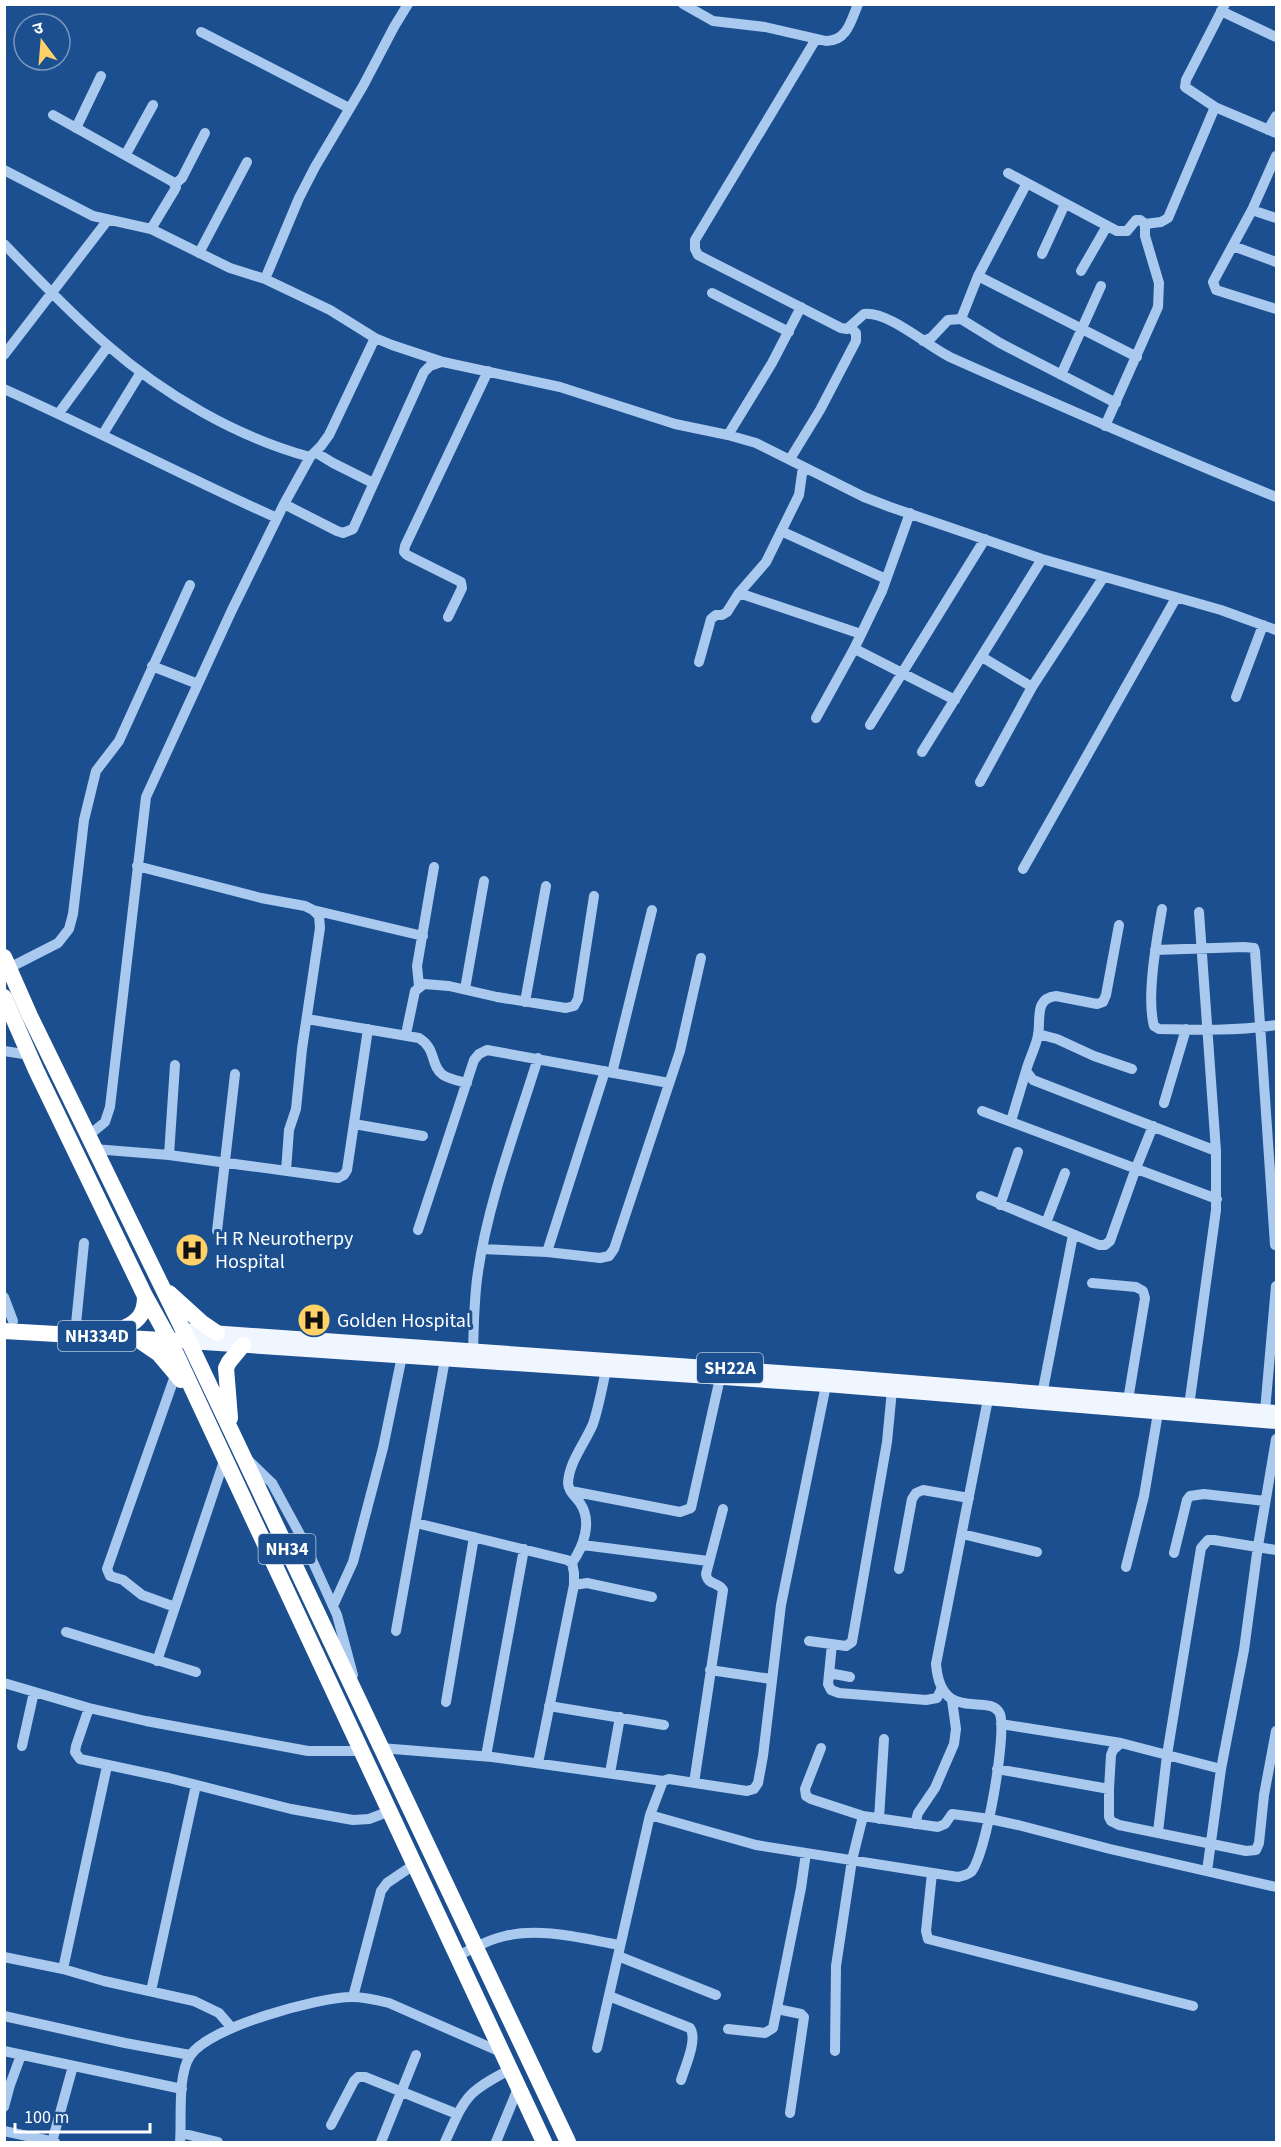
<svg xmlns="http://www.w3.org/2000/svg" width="1281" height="2147" viewBox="0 0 1281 2147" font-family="'Source Sans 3','Noto Sans Devanagari',sans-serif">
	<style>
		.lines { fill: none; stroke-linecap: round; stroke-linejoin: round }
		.minor { stroke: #a9c9ee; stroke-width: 10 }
		.major { stroke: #f0f6ff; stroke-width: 14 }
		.highway { stroke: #fff; stroke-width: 16 }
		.labels { text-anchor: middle; stroke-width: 6; stroke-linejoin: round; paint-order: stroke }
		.shield { fill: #1b4f8f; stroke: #bbcadd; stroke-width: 1.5 }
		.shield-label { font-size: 18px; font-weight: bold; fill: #fff }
		.poi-label { font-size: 20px; fill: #fff; stroke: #1b4f8f; text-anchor: start }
	</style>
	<rect width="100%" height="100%" fill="#1b4f8f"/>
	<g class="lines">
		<path class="minor" d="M 683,4 L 713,21 L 765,27 L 826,41 C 847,41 851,21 858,4
			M 1225,4 L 1186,80 L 1185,87 L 1215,107 L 1276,133
			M 1221,11 L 1276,37
			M 201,32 L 349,108
			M 816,39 L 695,240 L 695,249 L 698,255 L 841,328 L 847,329 L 864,314 C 889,311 928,347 952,358 C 1060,406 1167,453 1276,497
			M 53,115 L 173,182 L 176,187 L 174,191 L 151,229
			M 76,128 L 101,76
			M 1268,130 L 1276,116
			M 126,154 L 153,105
			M 1276,156 L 1252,210 L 1213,282 L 1216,290 L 1276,309
			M 4,170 L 93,216 L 151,229 L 230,268 L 265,279 L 330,310 L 375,338 L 392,345 L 443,362 L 560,387 L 675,424 L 728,435 L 756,443 L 864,497 L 890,507 L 1042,559 L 1221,610 L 1276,630
			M 1008,173 L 1117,231 L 1127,231 L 1136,220 L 1140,220 L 1145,224 L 1145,236 L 1159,283 L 1158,307 L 1105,426
			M 1027,183 L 978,276 L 961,319 L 1000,343 L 1116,403
			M 175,184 L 182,178 L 205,133
			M 1252,210 L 1276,218
			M 1145,224 L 1161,222 L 1168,218 L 1215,107
			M 4,244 C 37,278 70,313 106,344 C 163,394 236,437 310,457
			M 1233,246 L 1276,262
			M 199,253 L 247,162
			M 1042,254 L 1065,204
			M 1081,271 L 1107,226
			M 978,276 L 1137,357
			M 265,279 L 299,198 L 315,167 L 363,86 L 394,27 L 408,4
			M 712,293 L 789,332
			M 923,341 L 931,338 L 948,320 L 961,319
			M 4,355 L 107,221
			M 1061,375 L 1101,286
			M 4,389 C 96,430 185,477 277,518
			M 59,413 L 108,346
			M 103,434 L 141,372
			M 728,435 L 772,363 L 801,307
			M 315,452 L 333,463 L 373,483
			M 790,459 L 820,410 L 856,341 L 856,333 L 850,327
			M 284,504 L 337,531 L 343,533 L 353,529 L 424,372 L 430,366 L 441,362
			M 781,531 L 886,579
			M 739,593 L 861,634
			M 448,617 L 462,588 L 461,582 L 407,555 L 404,552 L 405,546 L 488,371
			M 855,649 L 955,700
			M 982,657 L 1032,687
			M 699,662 L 711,619 L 716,615 L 722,615 L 727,612 L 739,593 L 766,562 L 799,495 L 803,467
			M 152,666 L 198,684
			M 1236,697 L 1263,625
			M 816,718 L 854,649 L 882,591 L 910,513
			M 870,725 L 985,539
			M 922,752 L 1042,559
			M 980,782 L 1032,687 L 1103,578
			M 137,866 L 261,898 L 305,906 L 313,910 L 319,916 L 320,928 L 302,1049 L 296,1109 L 289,1130 L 286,1171
			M 1023,869 L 1176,598
			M 1162,909 C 1157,938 1146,997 1154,1026 L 1159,1029 C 1198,1030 1238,1031 1276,1025
			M 313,910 L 423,936
			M 1199,912 L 1216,1151
			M 1119,925 L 1106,995 L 1103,1002 L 1097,1004 L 1056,996 C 1034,998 1041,1020 1038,1035 C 1036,1047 1029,1059 1026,1071 L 1033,1080 L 1216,1151 L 1216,1210 L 1189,1406
			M 1155,950 L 1244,947 L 1254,948 L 1255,951 L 1275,1245
			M 9,968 L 58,943 L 69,929 L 73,914 L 84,820 L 96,771 L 119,741 L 190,585
			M 419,986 L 417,966 L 434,867
			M 465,989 L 484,881
			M 525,1002 L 546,886
			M 307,1019 L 419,1038 C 437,1049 430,1066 443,1075 C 449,1079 459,1081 467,1083
			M 406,1034 L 415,991 L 424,984 L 449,986 L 497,997 L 566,1008 L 574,1006 L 578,999 L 594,896
			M 1038,1034 L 1057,1039 L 1094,1056 L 1132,1069
			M 4,1051 L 30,1055
			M 612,1073 L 652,910
			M 1164,1103 L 1186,1029
			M 982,1111 L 1217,1199
			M 1011,1121 L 1026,1071
			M 354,1124 L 423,1136
			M 88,1136 L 105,1122 L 110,1107 L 146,797 L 231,612 L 284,504 L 310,457 L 321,446 L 329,435 L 375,338
			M 94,1149 L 169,1155 L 338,1178 L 344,1175 L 347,1170 L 368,1029
			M 169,1155 L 175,1065
			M 981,1196 L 1099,1245 L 1105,1245 L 1110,1241 L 1136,1168 L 1153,1126
			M 1000,1205 L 1018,1152
			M 1046,1223 L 1065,1173
			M 418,1230 L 474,1060 L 479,1054 L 487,1050 L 669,1083
			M 217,1231 L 235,1074
			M 482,1249 L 547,1252 L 600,1258 L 609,1256 L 614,1249 L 680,1051 L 701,958
			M 547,1252 L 605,1071
			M 1092,1283 L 1136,1287 L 1143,1291 L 1145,1298 L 1128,1400
			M 4,1297 L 13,1321
			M 76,1324 L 84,1243
			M 473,1350 C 474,1324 474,1297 478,1272 C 488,1202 517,1126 538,1058
			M 1041,1400 L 1073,1235
			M 1265,1411 L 1276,1286
			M 248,1460 L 272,1483 L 303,1540 L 337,1615 L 353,1675
			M 571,1491 L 680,1512 L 691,1508 L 720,1378
			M 416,1523 L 567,1560 L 572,1563 L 574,1573 L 574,1585
			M 962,1534 L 1037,1552
			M 583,1545 L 708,1561
			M 1174,1553 L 1187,1500 L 1190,1496 L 1204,1494 L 1265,1501
			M 572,1563 C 583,1547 593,1522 580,1503 C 576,1497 568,1491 568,1483 C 569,1462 585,1443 593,1424 C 599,1406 602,1388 606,1370
			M 1126,1567 L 1144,1496 L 1159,1407
			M 899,1569 L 912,1499 L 916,1493 L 923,1490 L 969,1498
			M 333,1606 L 353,1562 L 383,1448 L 402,1356
			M 175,1607 L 142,1595 L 123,1580 L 110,1576 L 107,1569 L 176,1373
			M 396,1631 L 445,1359
			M 66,1632 L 196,1672
			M 809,1641 L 846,1646 L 852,1642 L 887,1442 L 892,1390
			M 832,1644 L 828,1684 L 831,1690 L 839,1693 L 926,1700 L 937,1698 L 942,1688
			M 157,1661 L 225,1458
			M 710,1670 L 771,1679
			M 829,1673 L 850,1677
			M 4,1683 L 89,1708 L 146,1721 L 308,1751 L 361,1751
			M 446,1702 L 474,1537
			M 549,1706 L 664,1725
			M 89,1708 L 76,1746 L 75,1752 L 80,1759 L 169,1778 L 291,1809 L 353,1820 L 369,1819 L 390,1811
			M 1001,1724 L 1121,1743
			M 22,1746 L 34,1692
			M 381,1748 L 492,1757 L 663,1781
			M 821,1748 L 805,1789 L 806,1796 L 811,1799 L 863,1816 L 938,1827 L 945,1824 L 952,1814 L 990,1819 L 1018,1825 L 1110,1849 L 1276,1887
			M 486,1756 L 524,1549
			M 538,1763 L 574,1585 L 587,1583 L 652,1597
			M 997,1769 L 1109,1789
			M 1221,1769 L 1121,1743 L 1113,1750 L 1111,1755 L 1109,1789 L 1109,1817 L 1111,1821 L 1119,1825 L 1246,1851 L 1256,1850 L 1259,1843 L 1264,1795 L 1276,1731
			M 610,1773 L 620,1717
			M 694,1783 L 723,1590 C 718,1581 708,1586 706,1574 L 723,1509
			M 650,1815 L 663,1781 L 669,1779 L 747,1791 L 754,1789 L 758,1783 L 763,1756 L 781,1605 L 826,1385
			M 879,1819 L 884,1739
			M 915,1824 L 918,1813 L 935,1788 L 954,1744 L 956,1729 L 952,1700
			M 1158,1832 L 1167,1755 L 1201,1548 L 1208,1540 L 1214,1540 L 1276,1550
			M 1207,1871 L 1221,1769 L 1244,1650 L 1258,1546 L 1276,1439
			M 932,1873 L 926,1931 L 928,1939 L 1193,2006
			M 458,1956 C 473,1948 488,1940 505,1936 C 541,1927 584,1939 620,1945
			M 618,1956 L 716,1995
			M 4,1957 L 63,1969 L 104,1981 L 194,2001 L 219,2013 L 231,2027
			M 63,1969 L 107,1766
			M 151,1991 L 196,1785
			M 609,1996 L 690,2028 C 698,2039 685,2067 681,2080
			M 353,1997 L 381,1891 L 387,1883 L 415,1864
			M 777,2009 L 801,2014 L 804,2017 L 790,2113
			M 4,2016 L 125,2043 L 190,2055
			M 728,2029 L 765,2033 L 773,2028 L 801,1888 L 806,1853
			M 597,2048 L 650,1815 L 756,1845 L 958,1877 C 963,1876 967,1875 971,1872 C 986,1856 1007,1734 1000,1714 C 990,1691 941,1726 936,1664 L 988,1399
			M 4,2051 L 182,2089
			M 835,2051 L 836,1966 L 852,1860 L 863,1816
			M 4,2107 L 10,2085 L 21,2055
			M 331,2125 L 354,2081 L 358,2077 L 365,2077 L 457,2114
			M 4,2131 L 55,2142
			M 181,2133 L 218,2142
			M 52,2142 L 73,2066
			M 180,2142 C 182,2119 177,2076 190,2056 C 208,2027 319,1997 352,1997 C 365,1997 377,2000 389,2003 L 503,2053
			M 381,2142 L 416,2055
			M 445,2142 C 466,2096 465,2093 511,2069
			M 496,2142 L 519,2086"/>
		<path class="major" d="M 183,1330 L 836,1376 L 1276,1412
			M 189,1342 L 826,1385 L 1276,1422"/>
		<path class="highway" d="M 4,957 L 30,1016 L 189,1342 L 568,2142
			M 4,997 L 36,1070 L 145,1296 L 170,1341 L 544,2142
			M 169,1293 L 201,1322 L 217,1333
			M 126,1327 C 140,1320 145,1312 145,1296
			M 4,1331 L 179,1341
			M 137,1339 L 159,1354 L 181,1380
			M 230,1418 L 226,1368 L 229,1362 L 243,1345"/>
	</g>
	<defs>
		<g id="hospital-disc" transform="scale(1.725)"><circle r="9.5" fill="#ffd166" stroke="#1b4f8f"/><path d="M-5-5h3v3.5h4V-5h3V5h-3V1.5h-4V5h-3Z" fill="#111"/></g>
	</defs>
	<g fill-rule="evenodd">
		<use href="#hospital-disc" x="192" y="1250"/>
		<use href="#hospital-disc" x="314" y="1320"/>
	</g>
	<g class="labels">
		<g class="shield">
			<rect x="58" y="1321" width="78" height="30" rx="4.5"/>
			<rect x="697" y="1353" width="66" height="30" rx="4.5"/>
			<rect x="258.5" y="1534" width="57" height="30" rx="4.5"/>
		</g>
		<g class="shield-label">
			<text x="97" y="1342">NH334D</text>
			<text x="730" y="1374">SH22A</text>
			<text x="287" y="1555">NH34</text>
		</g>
		<g class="poi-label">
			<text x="215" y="1245">H R Neurotherpy<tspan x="215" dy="23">Hospital</tspan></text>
			<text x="337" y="1327">Golden Hospital</text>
		</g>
	</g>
	<rect width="1281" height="2147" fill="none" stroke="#ffffff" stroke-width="12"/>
	<g transform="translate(42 42) rotate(344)"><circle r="28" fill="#1b4f8f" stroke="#7695bc" stroke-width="1.5"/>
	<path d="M0-4.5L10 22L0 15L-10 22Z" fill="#ffd166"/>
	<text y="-9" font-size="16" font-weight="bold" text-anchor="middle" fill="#ffffff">उ</text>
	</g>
	<path d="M15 2123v9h135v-9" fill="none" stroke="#ffffff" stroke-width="3"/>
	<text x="24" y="2123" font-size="18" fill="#ffffff" stroke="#1b4f8f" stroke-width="4.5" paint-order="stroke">100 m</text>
</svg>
